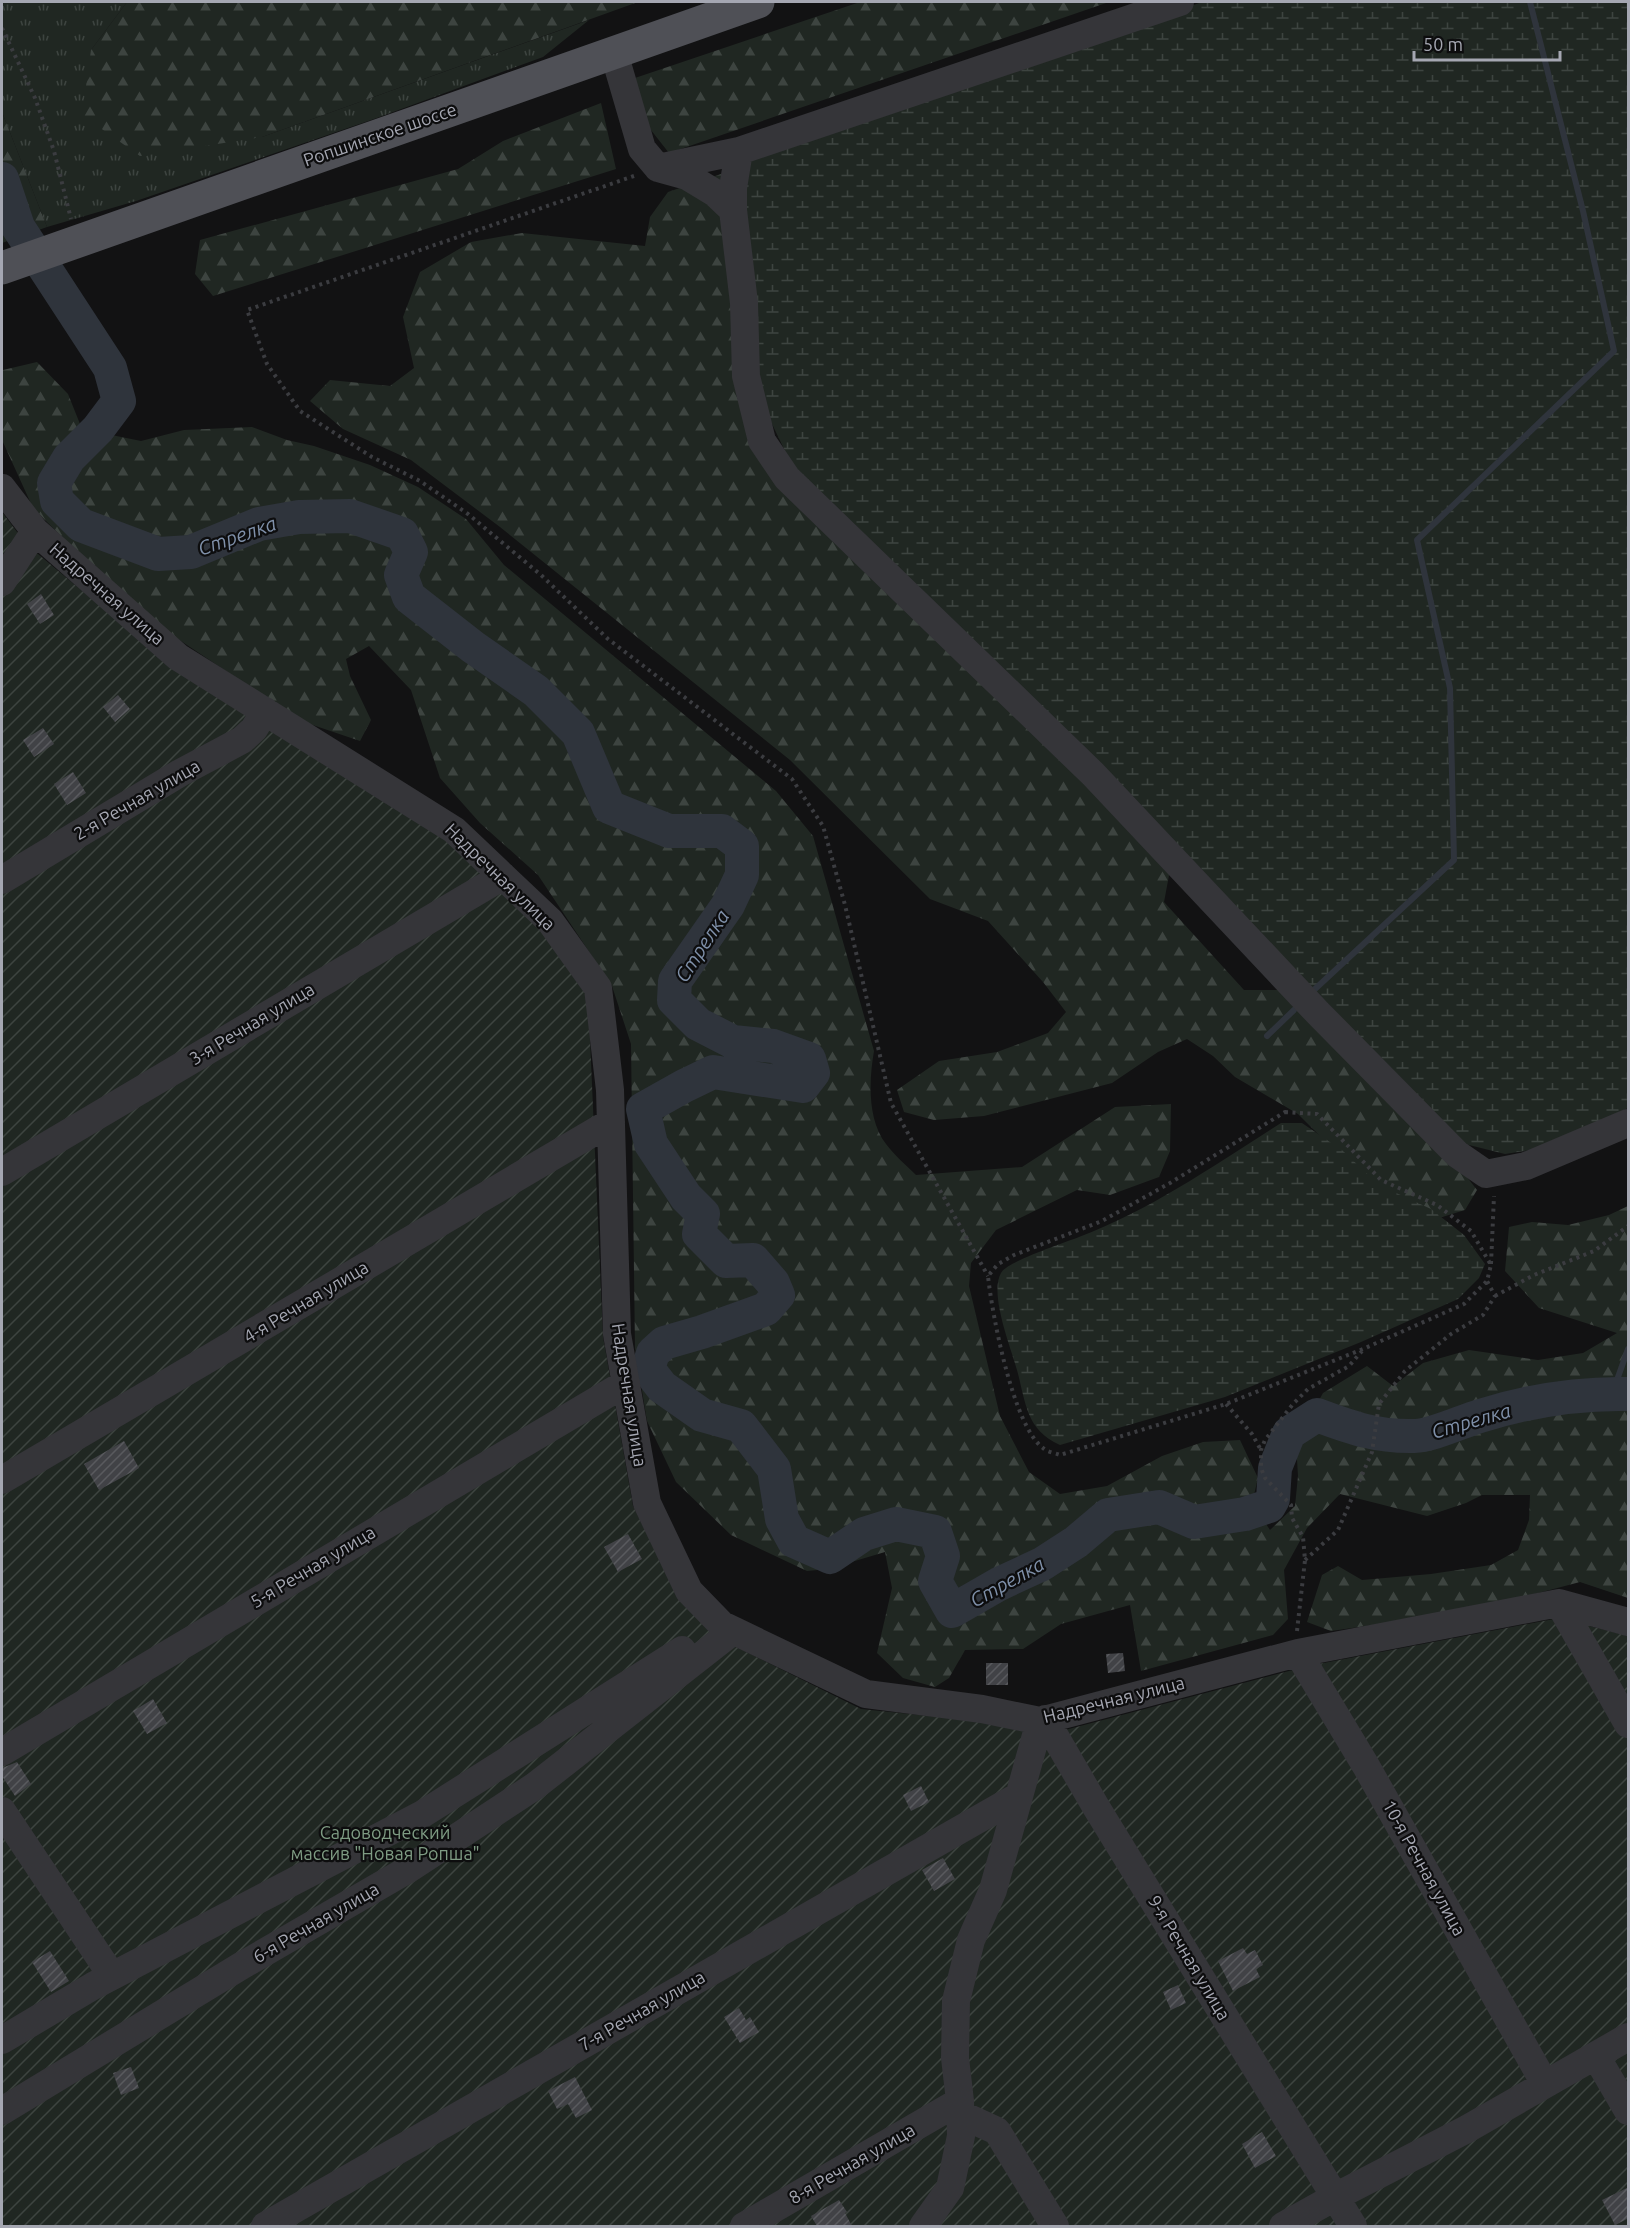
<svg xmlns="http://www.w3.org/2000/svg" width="1630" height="2228" viewBox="0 0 1630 2228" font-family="Ubuntu,sans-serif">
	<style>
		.grass { fill: url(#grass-tufts) }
		.forest { fill: url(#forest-firs) }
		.wetland { fill: url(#wetland-marsh) }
		.garden { fill: url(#garden-furrows) }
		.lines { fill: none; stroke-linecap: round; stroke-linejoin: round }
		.stream { stroke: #2f343c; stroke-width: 6 }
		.river { stroke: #2f343c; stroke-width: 34 }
		.building { fill: url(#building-hatch) }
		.path { stroke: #3b3c40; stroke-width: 4; stroke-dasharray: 3 4.5; stroke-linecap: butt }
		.minor { stroke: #353539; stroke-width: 28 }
		.major { stroke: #4f5056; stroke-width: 33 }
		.labels { text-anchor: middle; stroke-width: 4.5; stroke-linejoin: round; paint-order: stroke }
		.street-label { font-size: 18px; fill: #a5a7b2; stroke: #0d0d0e }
		.park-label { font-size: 18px; fill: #7e9b83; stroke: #0d0d0e }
		.water-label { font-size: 20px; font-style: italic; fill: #7f90a9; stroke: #0d0d0e }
	</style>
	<defs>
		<pattern id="grass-tufts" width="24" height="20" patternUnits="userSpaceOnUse" patternTransform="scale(1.5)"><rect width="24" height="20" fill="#202722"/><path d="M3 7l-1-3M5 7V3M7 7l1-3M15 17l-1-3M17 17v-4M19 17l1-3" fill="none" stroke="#3d4440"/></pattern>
		<pattern id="forest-firs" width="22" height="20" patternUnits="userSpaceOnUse" patternTransform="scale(1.5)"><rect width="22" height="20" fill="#202722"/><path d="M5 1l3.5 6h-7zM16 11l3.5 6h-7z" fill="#3d4440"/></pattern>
		<pattern id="wetland-marsh" width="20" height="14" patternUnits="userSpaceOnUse" patternTransform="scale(1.5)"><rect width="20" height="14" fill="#202722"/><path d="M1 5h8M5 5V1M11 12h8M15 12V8" fill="none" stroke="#3d4440"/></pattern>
		<pattern id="garden-furrows" width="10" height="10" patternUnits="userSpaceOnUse" patternTransform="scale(1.5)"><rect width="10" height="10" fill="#202722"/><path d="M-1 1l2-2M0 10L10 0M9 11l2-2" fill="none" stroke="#3d4440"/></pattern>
		<pattern id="building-hatch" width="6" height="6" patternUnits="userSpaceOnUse" patternTransform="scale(1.5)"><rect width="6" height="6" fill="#414246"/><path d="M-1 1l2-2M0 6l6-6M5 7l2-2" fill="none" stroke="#595a5e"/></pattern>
	</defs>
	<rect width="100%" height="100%" fill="#121213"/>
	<path class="grass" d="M 2,2 L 127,2 L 91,50 L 262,137 L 589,20 L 543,57 L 374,119 L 136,201 L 47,227 L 2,112 Z"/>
	<path class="forest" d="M 127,2 L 638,2 L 262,137 L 140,156 L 82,115 L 91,50 Z
		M 860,2 L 1109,2 L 669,153 L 647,125 L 632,79 Z
		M 601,103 L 616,169 L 213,296 L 195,274 L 200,240 L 458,169 L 503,141 Z
		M 2,112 L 47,227 L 2,243 Z
		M 721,174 L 747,220 L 757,443 L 1170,870 L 1164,902 L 1244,990 L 1282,990 L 1453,1159 L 1477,1190 L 1465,1210 L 1439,1218 L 1367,1183 L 1298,1114 L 1235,1077 L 1213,1056 L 1187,1039 L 1158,1052 L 1112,1083 L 984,1116 L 934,1120 L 904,1112 L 897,1090 L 939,1061 L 997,1052 L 1048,1033 L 1066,1012 L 1043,982 L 988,921 L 930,899 L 790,760 L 500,527 L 411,460 L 343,429 L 310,401 L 330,380 L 390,386 L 414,368 L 403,317 L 420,272 L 471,242 L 522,233 L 645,246 L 650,217 L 668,192 Z
		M 37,362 L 68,394 L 82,429 L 141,441 L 184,430 L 252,427 L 287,440 L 314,446 L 370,465 L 418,487 L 466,519 L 504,565 L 776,791 L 813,836 L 874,1051 C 869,1079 867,1120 886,1144 C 894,1155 906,1165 916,1175 L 1022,1167 L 1115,1107 L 1171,1104 L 1170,1151 L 1159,1177 L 1110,1195 L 1077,1190 L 996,1230 L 971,1263 L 969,1286 L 1000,1416 L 1029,1472 L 1060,1494 L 1107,1486 L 1162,1456 L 1203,1442 L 1240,1440 L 1258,1478 L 1252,1503 L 1270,1530 L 1295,1506 L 1298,1476 L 1296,1442 L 1323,1393 L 1367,1366 L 1393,1386 L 1423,1363 L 1469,1350 L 1538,1360 L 1583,1353 L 1617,1333 L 1539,1308 L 1505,1271 L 1509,1227 L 1532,1222 L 1568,1225 L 1609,1215 L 1628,1206 L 1628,1598 L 1580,1582 L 1470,1611 L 1331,1631 L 1307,1622 L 1322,1575 L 1338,1566 L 1362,1580 L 1431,1574 L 1491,1565 L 1518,1550 L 1529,1520 L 1530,1495 L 1482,1495 L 1466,1503 L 1427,1516 L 1340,1494 L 1307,1528 L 1284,1570 L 1288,1619 L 1273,1635 L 1141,1671 L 1130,1605 L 1061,1624 L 1023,1649 L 965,1650 L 949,1678 L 935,1687 L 903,1678 L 877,1653 L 892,1588 L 885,1552 L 828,1569 L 807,1571 L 731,1535 L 676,1482 L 647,1421 L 635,1348 L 631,1044 L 612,986 L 538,875 L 480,823 L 440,778 L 411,690 L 369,646 L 346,659 L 350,676 L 371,720 L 360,741 L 301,721 L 175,637 L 93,568 L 33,508 L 2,440 L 3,370 Z"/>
	<path class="wetland" d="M 1202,2 L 1628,2 L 1628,1108 L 1538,1149 L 1505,1154 L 1461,1143 L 797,476 L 762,403 L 742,187 L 747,160 L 1079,46 Z
		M 1281,1123 L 1302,1123 L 1343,1151 L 1379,1185 L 1431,1209 L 1464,1235 L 1485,1264 L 1479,1278 L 1458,1299 L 1361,1342 L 1225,1397 L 1060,1445 C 1026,1430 1026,1403 1017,1370 C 1011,1348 989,1294 1001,1273 C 1008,1261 1064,1243 1079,1237 C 1151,1210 1216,1164 1281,1123 Z"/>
	<path class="garden" d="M 2,512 L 26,544 L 172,666 L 448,836 L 540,929 L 588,993 L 603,1337 L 633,1506 L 679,1598 L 714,1636 L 861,1709 L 978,1721 L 1050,1734 L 1308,1666 L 1559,1618 L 1628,1636 L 1628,2226 L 2,2226 Z"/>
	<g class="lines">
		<path class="stream" d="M 1315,989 L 1454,860 L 1450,688 L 1417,540 L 1614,351 L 1583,211 L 1530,2
			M 1267,1036 L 1294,1010
			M 1612,1394 L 1628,1349"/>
		<path class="river" d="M 2,179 L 18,227 L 110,368 L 119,401 L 98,429 L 69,458 L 54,483 L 57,501 L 81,525 L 158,554 L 191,552 L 259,524 L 299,517 L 350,516 L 402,534 L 411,552 L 401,575 L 409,597 L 473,647 L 536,691 L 578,733 L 609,807 L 669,831 L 722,831 L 742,846 L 742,875 L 728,905 L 675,981 L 674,1000 L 698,1024 L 733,1042 L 773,1046 L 809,1059 L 813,1073 L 803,1086 L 713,1072 L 684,1086 L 643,1109 L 651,1144 L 686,1197 L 703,1214 L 699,1234 L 726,1261 L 753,1260 L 773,1283 L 778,1295 L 766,1309 L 702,1332 L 664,1343 L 653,1353 L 648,1369 L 662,1387 L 702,1415 L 741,1426 L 774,1469 L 782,1519 L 794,1541 L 830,1557 L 864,1534 L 896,1524 L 935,1532 L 943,1556 L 935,1581 L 952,1611 L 999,1584 L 1042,1564 L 1076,1542 L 1108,1515 L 1159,1507 L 1194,1522 L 1245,1514 L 1269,1506 L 1273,1499 L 1275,1468 L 1289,1433 L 1317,1415 C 1352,1428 1377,1437 1415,1436 C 1431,1436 1463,1421 1480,1416 C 1528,1401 1578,1393 1628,1394"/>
	</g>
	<path class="building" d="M 41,594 L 54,615 L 40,624 L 27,604 Z
		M 118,695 L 130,709 L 115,722 L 103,707 Z
		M 43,728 L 54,744 L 34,757 L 23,740 Z
		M 73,772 L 86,793 L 67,805 L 54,784 Z
		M 124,1441 L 139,1468 L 99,1490 L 84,1464 Z
		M 628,1534 L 642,1559 L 618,1572 L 604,1547 Z
		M 1123,1653 L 1125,1671 L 1108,1673 L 1106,1654 Z
		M 986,1663 L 1008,1663 L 1008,1685 L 986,1685 Z
		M 153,1699 L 167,1723 L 147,1734 L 133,1711 Z
		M 17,1762 L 31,1784 L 15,1796 L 2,1776 L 2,1768 Z
		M 921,1786 L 929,1802 L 911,1811 L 903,1795 Z
		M 943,1858 L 955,1879 L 934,1891 L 922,1870 Z
		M 1243,1948 L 1247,1954 L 1255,1950 L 1263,1965 L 1256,1969 L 1260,1977 L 1233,1991 L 1218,1961 Z
		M 50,1951 L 69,1981 L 51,1992 L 32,1962 Z
		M 1178,1985 L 1186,2003 L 1171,2010 L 1163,1992 Z
		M 739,2008 L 746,2020 L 750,2017 L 759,2032 L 740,2043 L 724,2017 Z
		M 131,2067 L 139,2088 L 121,2095 L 113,2073 Z
		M 575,2077 L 592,2110 L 576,2118 L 568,2104 L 557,2109 L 548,2091 Z
		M 1262,2132 L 1276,2156 L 1255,2168 L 1242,2144 Z
		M 1629,2187 L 1629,2218 L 1615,2225 L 1602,2200 Z
		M 839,2200 L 847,2212 L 845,2213 L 852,2226 L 817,2226 L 811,2216 Z"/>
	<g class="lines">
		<path class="path" d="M 2,28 L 35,98 L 54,151 L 71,219
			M 634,176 L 247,310 L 267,364 L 300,411 L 372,457 L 420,481 L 468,514 L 541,575 L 608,639 L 792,779 L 823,826 L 845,905 L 891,1103 L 988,1276
			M 1285,1112 L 1317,1114 L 1381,1180 L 1437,1205 L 1471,1231 L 1491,1265 L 1487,1281 L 1464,1304 L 1363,1349 L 1226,1404 L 1060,1455 C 1055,1453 1047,1452 1043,1448 C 1013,1426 992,1314 988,1276 L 998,1264 L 1014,1255 L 1102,1221 L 1170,1183 Z
			M 1491,1264 L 1494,1196
			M 1495,1296 L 1534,1275 L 1594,1251 L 1628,1226
			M 1226,1404 L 1252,1434 L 1261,1450
			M 1305,1560 L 1338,1530 L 1372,1452 L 1379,1404 L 1405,1371 L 1451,1334 L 1483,1315 L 1495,1296 L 1487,1281
			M 1297,1631 L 1305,1560 L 1303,1537 L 1292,1518 L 1291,1505 L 1265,1478 L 1261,1468 L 1261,1450 L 1265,1440 L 1293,1404 L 1308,1389 L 1349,1366 L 1362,1351"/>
		<path class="minor" d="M 614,53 L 642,149 L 658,168 L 687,176 L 715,193 L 733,210
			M 739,151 L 733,188 L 733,210 L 744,303 L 746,376 L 762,441 L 787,478 L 1093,774 L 1318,1013 L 1457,1154 L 1486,1174 L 1526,1166 L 1628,1123
			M 658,168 L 739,151 L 1180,2
			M 2,488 L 35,531 L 178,657 L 454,830 L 550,921 L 598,988 L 610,1090 L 617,1334 L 647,1503 L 689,1591 L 722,1625 L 866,1694 L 982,1709 L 1040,1721 L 1298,1653 L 1559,1603 L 1628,1622
			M 2,582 L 35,531
			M 2,880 L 180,773 L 242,740 L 254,729 L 265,711
			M 2,1172 L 503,876
			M 2,1480 L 611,1122
			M 1559,1603 L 1628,1724
			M 1298,1653 L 1366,1766 L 1545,2084
			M 1045,1719 L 1096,1807 L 1353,2226
			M 2,1752 L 626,1383
			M 2,1811 L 112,1976
			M 2,2040 L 93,1986 L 421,1815 L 682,1650
			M 1596,2056 L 1628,2111
			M 2,2111 L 241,1966 L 407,1870 L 535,1786 L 733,1631
			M 960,2114 L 997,2131 L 1055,2226
			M 265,2226 L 1019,1796
			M 744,2226 L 960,2101
			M 923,2226 L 950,2188 L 961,2136 L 960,2101 L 955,2058 L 956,2001 L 971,1940 L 993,1890 L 1040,1721
			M 1283,2226 L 1335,2197 L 1467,2129 L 1628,2037"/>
		<path class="major" d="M 2,268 L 758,2"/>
	</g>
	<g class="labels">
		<g class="street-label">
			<text transform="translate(380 135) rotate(-19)" y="6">Ропшинское шоссе</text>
			<text transform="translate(107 594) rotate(41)" y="6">Надречная улица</text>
			<text transform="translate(137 800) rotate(-30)" y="6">2-я Речная улица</text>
			<text transform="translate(500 877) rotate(44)" y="6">Надречная улица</text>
			<text transform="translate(252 1024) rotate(-31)" y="6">3-я Речная улица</text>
			<text transform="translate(306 1302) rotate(-31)" y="6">4-я Речная улица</text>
			<text transform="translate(629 1395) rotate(81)" y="6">Надречная улица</text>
			<text transform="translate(313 1567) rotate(-31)" y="6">5-я Речная улица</text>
			<text transform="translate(1114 1700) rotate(-14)" y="6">Надречная улица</text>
			<text transform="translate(1424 1868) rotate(61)" y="6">10-я Речная улица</text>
			<text transform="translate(316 1923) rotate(-30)" y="6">6-я Речная улица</text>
			<text transform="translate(1189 1958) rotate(59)" y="6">9-я Речная улица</text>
			<text transform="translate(642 2011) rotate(-30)" y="6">7-я Речная улица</text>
			<text transform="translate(852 2164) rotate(-30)" y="6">8-я Речная улица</text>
		</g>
		<g class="park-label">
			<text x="385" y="1839">Садоводческий<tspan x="385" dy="21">массив "Новая Ропша"</tspan></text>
		</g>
		<g class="water-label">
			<text transform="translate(237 536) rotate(-19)" y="7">Стрелка</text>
			<text transform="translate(702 946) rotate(-57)" y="7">Стрелка</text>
			<text transform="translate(1471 1421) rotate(-16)" y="7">Стрелка</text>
			<text transform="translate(1007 1582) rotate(-29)" y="7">Стрелка</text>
		</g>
	</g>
	<rect width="1630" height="2228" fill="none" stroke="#a5a7b2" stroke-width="6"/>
	<path d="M1414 51v9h146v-9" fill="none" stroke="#a5a7b2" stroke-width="3"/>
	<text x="1423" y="51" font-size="18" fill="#a5a7b2" stroke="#0d0d0e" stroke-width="4.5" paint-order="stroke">50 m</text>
</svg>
